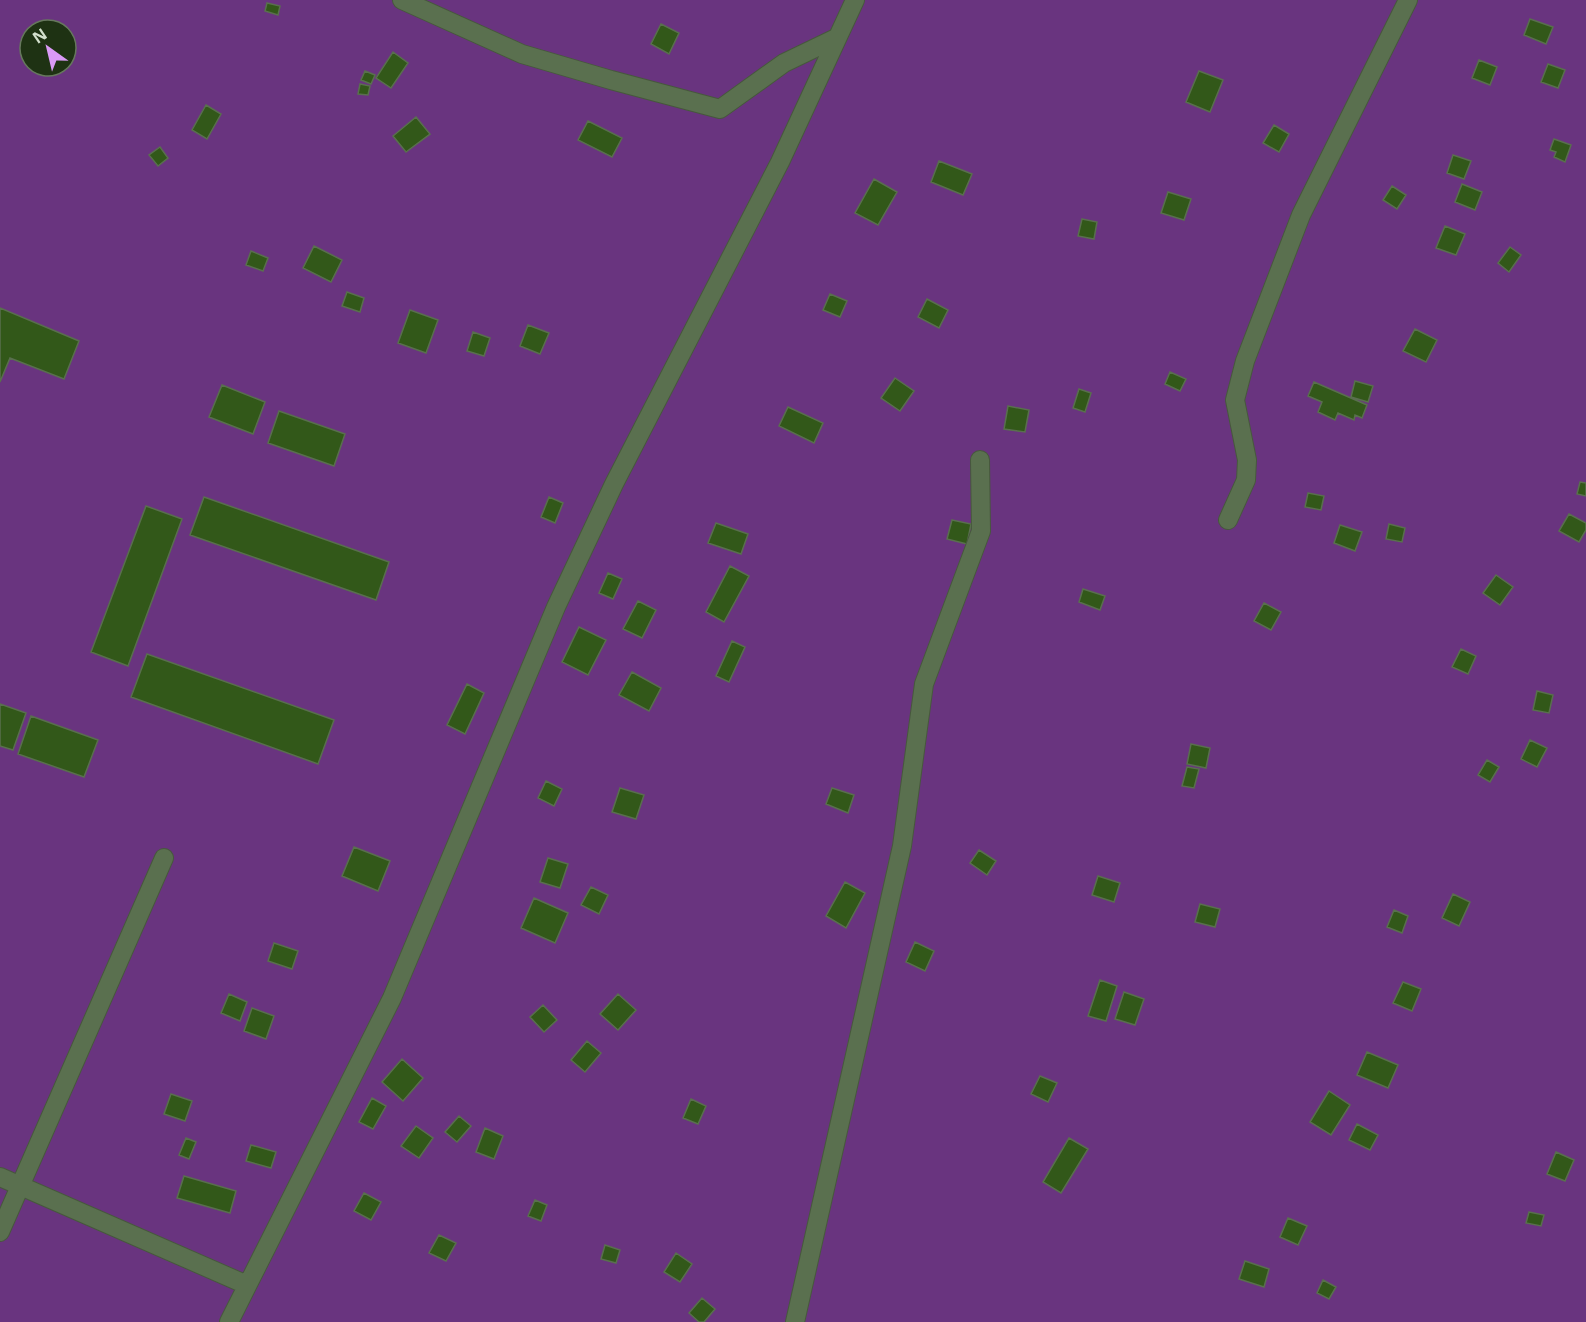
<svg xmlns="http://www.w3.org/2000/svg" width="1586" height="1322" viewBox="0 0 1586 1322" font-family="'Open Sans',sans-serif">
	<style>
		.green { fill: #69347f; fill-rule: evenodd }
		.building { fill: #325819; stroke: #596f4e; stroke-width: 1.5 }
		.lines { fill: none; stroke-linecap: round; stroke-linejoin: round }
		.street-casing { stroke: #47583d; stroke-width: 20 }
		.street { stroke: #5a704f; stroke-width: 18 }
	</style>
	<rect width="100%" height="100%" fill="#283c1d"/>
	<path class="green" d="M 0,0 L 1586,0 L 1586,1322 L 0,1322 ZM 30,30 L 66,30 L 66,66 L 30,66 Z"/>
	<path class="building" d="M 267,3 L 280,6 L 278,15 L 265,11 Z
		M 1530,19 L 1553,27 L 1546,44 L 1524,35 Z
		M 661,24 L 679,33 L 669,54 L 651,44 Z
		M 393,52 L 408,63 L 391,88 L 376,78 Z
		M 1479,60 L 1497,67 L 1490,85 L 1472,78 Z
		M 1548,64 L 1565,70 L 1558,88 L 1541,82 Z
		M 365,71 L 375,75 L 371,84 L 361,80 Z
		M 1199,71 L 1223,80 L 1210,112 L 1186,102 Z
		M 360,84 L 370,86 L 368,95 L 358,94 Z
		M 206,105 L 221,114 L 207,139 L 192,130 Z
		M 416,117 L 430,134 L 406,152 L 393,136 Z
		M 588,121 L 622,138 L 612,157 L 578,140 Z
		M 1274,125 L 1289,134 L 1279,152 L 1263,143 Z
		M 1554,139 L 1571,145 L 1565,162 L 1554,157 L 1556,152 L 1550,150 Z
		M 160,147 L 168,158 L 158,166 L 149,155 Z
		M 1453,155 L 1471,161 L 1464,179 L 1447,173 Z
		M 939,161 L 972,174 L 963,195 L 931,182 Z
		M 874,179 L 897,192 L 878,225 L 855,213 Z
		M 1462,184 L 1482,192 L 1475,210 L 1455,202 Z
		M 1392,186 L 1406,195 L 1397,209 L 1383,200 Z
		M 1168,192 L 1191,199 L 1184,220 L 1161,213 Z
		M 1082,219 L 1097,222 L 1094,239 L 1078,236 Z
		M 1445,226 L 1465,234 L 1456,255 L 1436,248 Z
		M 314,246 L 342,260 L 331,282 L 303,268 Z
		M 1510,247 L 1521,255 L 1509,272 L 1498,263 Z
		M 251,251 L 268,258 L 263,271 L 246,265 Z
		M 347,292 L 364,298 L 360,312 L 342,306 Z
		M 830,294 L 847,301 L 840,317 L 823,310 Z
		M 927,299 L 948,310 L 939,328 L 918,317 Z
		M 0,308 L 79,341 L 64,379 L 10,358 L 0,382 Z
		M 410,310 L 438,320 L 426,353 L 398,343 Z
		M 528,325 L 549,333 L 540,354 L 520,346 Z
		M 1415,329 L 1437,340 L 1426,362 L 1403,351 Z
		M 473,332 L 490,338 L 484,356 L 467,351 Z
		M 1170,372 L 1186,379 L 1180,391 L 1165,384 Z
		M 895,378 L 914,391 L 900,411 L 881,398 Z
		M 1355,381 L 1373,386 L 1368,402 L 1351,397 Z
		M 1314,382 L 1367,405 L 1362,418 L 1355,415 L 1354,420 L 1338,413 L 1335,420 L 1318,412 L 1322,402 L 1308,396 Z
		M 222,385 L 265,402 L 253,434 L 209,417 Z
		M 1079,389 L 1091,393 L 1085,412 L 1073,408 Z
		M 1008,406 L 1029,410 L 1025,432 L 1004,429 Z
		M 788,407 L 823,423 L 814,443 L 779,426 Z
		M 279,411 L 345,434 L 334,466 L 268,443 Z
		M 1580,482 L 1586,483 L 1586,496 L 1577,494 Z
		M 1308,493 L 1324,496 L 1321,510 L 1305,507 Z
		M 204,497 L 389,562 L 376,600 L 190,535 Z
		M 549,497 L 563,503 L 555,523 L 541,517 Z
		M 146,506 L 182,519 L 128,666 L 91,652 Z
		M 1569,514 L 1586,523 L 1586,530 L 1579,542 L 1559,531 Z
		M 952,520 L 971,524 L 967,544 L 947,539 Z
		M 716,523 L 748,534 L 741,554 L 708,543 Z
		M 1389,524 L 1405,528 L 1402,542 L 1386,539 Z
		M 1340,525 L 1362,532 L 1355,551 L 1334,543 Z
		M 730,566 L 749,576 L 724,622 L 706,612 Z
		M 608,573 L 622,579 L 613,599 L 599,593 Z
		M 1496,575 L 1513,587 L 1500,605 L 1483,593 Z
		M 1083,589 L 1105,596 L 1100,610 L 1079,602 Z
		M 638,601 L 656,610 L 642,638 L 623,629 Z
		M 1264,603 L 1281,612 L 1271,630 L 1254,621 Z
		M 579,627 L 606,640 L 588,675 L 562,662 Z
		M 732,641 L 745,647 L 729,682 L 716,676 Z
		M 1461,649 L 1476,656 L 1468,674 L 1452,667 Z
		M 147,654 L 334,720 L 318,764 L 131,697 Z
		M 632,672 L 661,688 L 649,711 L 619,695 Z
		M 467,684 L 484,693 L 465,734 L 447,725 Z
		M 1537,691 L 1553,695 L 1549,713 L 1533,710 Z
		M 0,704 L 26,713 L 13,750 L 0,746 Z
		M 31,716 L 98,740 L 84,777 L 18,754 Z
		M 1530,740 L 1547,748 L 1537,767 L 1521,759 Z
		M 1191,744 L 1210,748 L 1206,768 L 1187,764 Z
		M 1487,760 L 1499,767 L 1490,782 L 1478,775 Z
		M 1187,767 L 1199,769 L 1194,788 L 1182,786 Z
		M 546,781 L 562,789 L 554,806 L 538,798 Z
		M 620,788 L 644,795 L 636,819 L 612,812 Z
		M 832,788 L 854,795 L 848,813 L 826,804 Z
		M 354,847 L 390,861 L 378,891 L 342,876 Z
		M 979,850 L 996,861 L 987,875 L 970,863 Z
		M 548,858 L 568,864 L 560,888 L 540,882 Z
		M 1098,876 L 1120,883 L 1114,902 L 1092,895 Z
		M 845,882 L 865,893 L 846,928 L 826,916 Z
		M 591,887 L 608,895 L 599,914 L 581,905 Z
		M 1453,894 L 1470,902 L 1459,926 L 1442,918 Z
		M 534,898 L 568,913 L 555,943 L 521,928 Z
		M 1200,904 L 1220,909 L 1215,927 L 1195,922 Z
		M 1394,910 L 1408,916 L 1402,933 L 1387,927 Z
		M 915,942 L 934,951 L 925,971 L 906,962 Z
		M 274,943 L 298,951 L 292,969 L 268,961 Z
		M 1100,980 L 1117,986 L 1106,1021 L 1088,1016 Z
		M 1403,982 L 1421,989 L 1412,1011 L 1393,1003 Z
		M 1124,992 L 1144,999 L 1135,1025 L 1115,1019 Z
		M 229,994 L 247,1002 L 240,1021 L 221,1013 Z
		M 618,994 L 636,1010 L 618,1030 L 600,1014 Z
		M 543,1005 L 557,1020 L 544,1032 L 530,1017 Z
		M 252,1008 L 274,1016 L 266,1039 L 244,1031 Z
		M 587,1041 L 601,1053 L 585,1072 L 571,1060 Z
		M 1367,1052 L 1398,1065 L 1388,1088 L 1357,1075 Z
		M 402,1059 L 423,1078 L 403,1101 L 382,1082 Z
		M 1040,1076 L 1057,1083 L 1048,1102 L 1031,1094 Z
		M 1329,1091 L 1350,1105 L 1331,1135 L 1310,1122 Z
		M 171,1094 L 192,1101 L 185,1121 L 164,1114 Z
		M 372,1098 L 386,1106 L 373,1129 L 359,1122 Z
		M 691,1099 L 706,1106 L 698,1124 L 683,1118 Z
		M 459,1116 L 471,1126 L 457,1142 L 445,1132 Z
		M 1357,1124 L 1378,1135 L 1370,1150 L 1349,1140 Z
		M 416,1126 L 433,1138 L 419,1158 L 401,1146 Z
		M 485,1128 L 503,1136 L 494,1159 L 476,1152 Z
		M 186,1138 L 196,1142 L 189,1159 L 179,1155 Z
		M 1069,1138 L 1088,1149 L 1061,1193 L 1043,1182 Z
		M 251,1145 L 276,1152 L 271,1168 L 246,1161 Z
		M 1556,1152 L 1574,1160 L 1565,1181 L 1547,1174 Z
		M 184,1176 L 236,1191 L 230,1213 L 177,1198 Z
		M 364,1193 L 381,1202 L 371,1220 L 354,1211 Z
		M 535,1200 L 547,1205 L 541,1221 L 528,1216 Z
		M 1529,1212 L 1544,1215 L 1541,1226 L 1526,1223 Z
		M 1288,1218 L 1307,1226 L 1298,1245 L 1280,1237 Z
		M 439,1235 L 456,1243 L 446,1261 L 429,1253 Z
		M 605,1245 L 620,1250 L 616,1263 L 601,1259 Z
		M 676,1253 L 692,1264 L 680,1282 L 664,1272 Z
		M 1245,1261 L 1269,1269 L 1264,1287 L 1239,1279 Z
		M 1323,1280 L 1336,1287 L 1329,1299 L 1317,1293 Z
		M 702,1298 L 715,1309 L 704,1322 L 699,1322 L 689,1313 Z"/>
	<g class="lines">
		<g class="street-casing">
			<path id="street" d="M 402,0 L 522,54 L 611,80 L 720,109 L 784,63 L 836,38
				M 1228,520 L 1246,480 L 1247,460 L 1235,400 L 1245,361 L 1301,215 L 1408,0
				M 0,1177 L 247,1285
				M 0,1232 L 164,858
				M 229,1322 L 392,998 L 556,607 L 614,484 L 780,162 L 855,0
				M 795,1322 L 902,846 L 924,684 L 981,531 L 980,460"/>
		</g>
		<use href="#street" class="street"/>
	</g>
	<g transform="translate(48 48) rotate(326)"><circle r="28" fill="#1e3213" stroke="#66785d" stroke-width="1.5"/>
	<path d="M0-4.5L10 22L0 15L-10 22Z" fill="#da9af6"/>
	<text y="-9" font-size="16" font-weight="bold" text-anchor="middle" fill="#d3e0cd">N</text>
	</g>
</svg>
